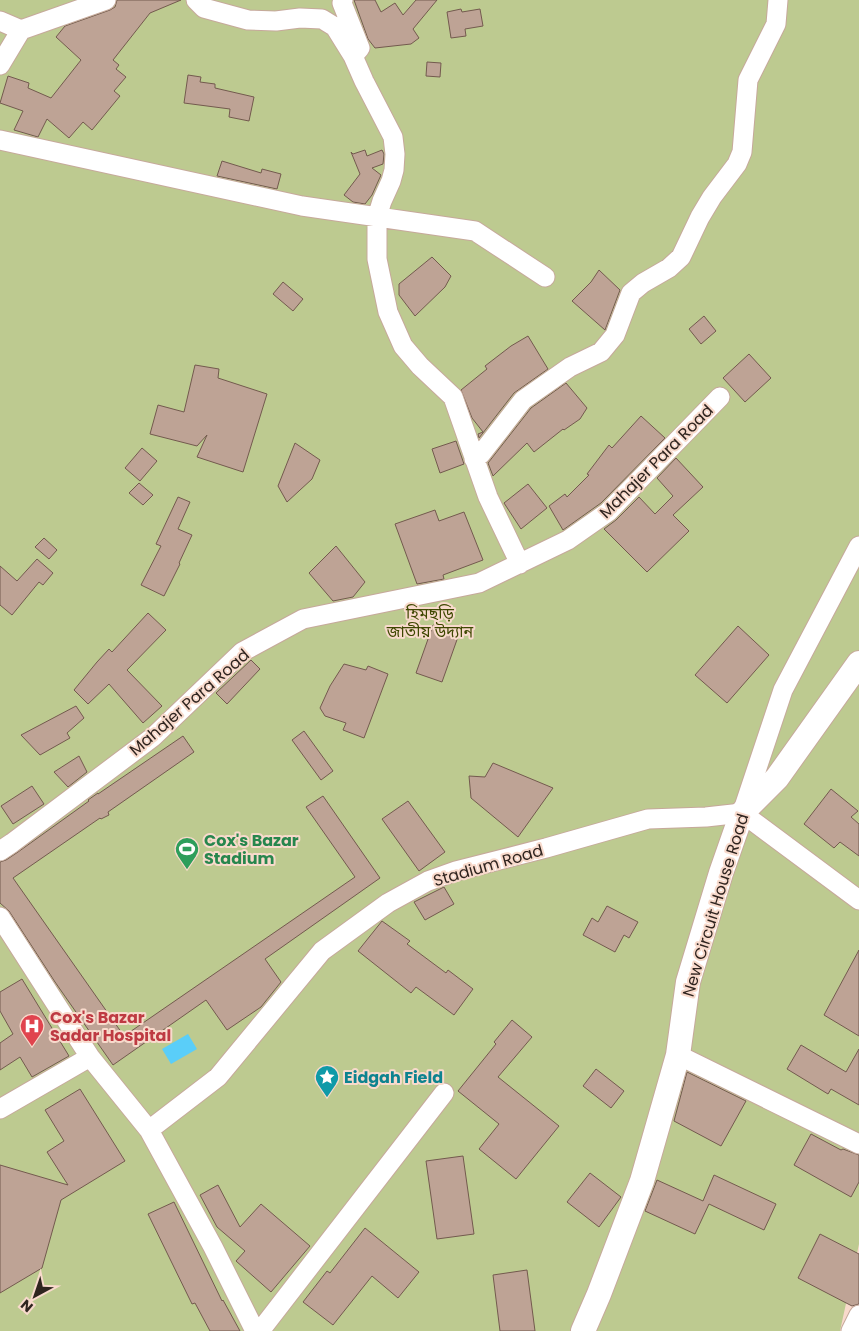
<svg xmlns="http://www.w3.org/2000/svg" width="859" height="1331" viewBox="0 0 859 1331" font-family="Poppins,'Noto Sans Bengali',sans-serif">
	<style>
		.green { fill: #bdca90 }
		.water { fill: #5acef9 }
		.building { fill: #bea395; stroke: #735a4e }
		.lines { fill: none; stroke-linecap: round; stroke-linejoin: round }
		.minor-casing { stroke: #c6a99b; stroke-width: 21 }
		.tertiary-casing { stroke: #c6a99b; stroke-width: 26 }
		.minor { stroke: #fff; stroke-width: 19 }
		.tertiary { stroke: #fff; stroke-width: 24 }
		.labels { text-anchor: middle; stroke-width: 4; stroke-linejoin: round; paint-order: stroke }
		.street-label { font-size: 16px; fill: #2f241f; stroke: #f8dacc }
		.park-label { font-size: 16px; fill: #3e4700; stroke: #f8dacc }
		.leisure-label { font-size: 16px; font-weight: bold; fill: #27864d; stroke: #f8dacc; text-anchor: start }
		.health-label { font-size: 16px; font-weight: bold; fill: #be3a42; stroke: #f8dacc; text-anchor: start }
		.culture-label { font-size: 16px; font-weight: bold; fill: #0d838f; stroke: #f8dacc; text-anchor: start }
	</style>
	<rect width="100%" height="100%" fill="#f8dacc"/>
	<path class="green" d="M 0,0 L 859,0 L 859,1244 L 840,1331 L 0,1331 Z"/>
	<path class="water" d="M 188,1034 L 197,1049 L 171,1064 L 162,1049 Z"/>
	<path class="building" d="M 117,0 L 181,0 L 150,13 L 113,60 L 119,65 L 116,69 L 126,77 L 114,91 L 120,96 L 92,130 L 83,122 L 69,138 L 47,119 L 38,137 L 14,130 L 23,111 L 0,103 L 8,76 L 29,83 L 28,88 L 51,98 L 81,60 L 56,37 L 65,26 L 110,10 L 115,7 Z
		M 354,0 L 375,0 L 381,12 L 395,3 L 403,15 L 416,0 L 437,0 L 413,29 L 419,38 L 411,44 L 375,48 L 368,39 Z
		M 461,9 L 462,12 L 480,9 L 483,26 L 465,29 L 466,36 L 451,38 L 447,12 Z
		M 427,62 L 441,63 L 440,77 L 426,76 Z
		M 188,75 L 201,77 L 200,82 L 215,84 L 215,88 L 254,97 L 249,121 L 229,117 L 230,109 L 184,103 Z
		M 365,150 L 367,156 L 382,150 L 384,154 L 383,164 L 372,168 L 381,175 L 372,195 L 365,204 L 353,202 L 344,195 L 360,174 L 351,152 L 353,154 Z
		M 222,161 L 261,173 L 262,169 L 281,174 L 277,189 L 217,176 Z
		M 432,257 L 451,276 L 445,287 L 415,316 L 399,295 L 399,284 Z
		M 599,270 L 620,290 L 605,330 L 572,301 L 591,282 Z
		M 283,282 L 303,299 L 293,311 L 273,294 Z
		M 704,316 L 716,331 L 701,344 L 689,329 Z
		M 528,336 L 548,369 L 514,393 L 479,438 L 478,434 L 483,432 L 472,418 L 461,390 L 487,369 L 485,366 L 511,346 Z
		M 749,354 L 771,378 L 745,402 L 723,378 Z
		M 195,365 L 219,369 L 218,378 L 267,394 L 243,472 L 197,457 L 207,435 L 197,446 L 150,434 L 158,405 L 184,412 Z
		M 566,383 L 587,408 L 580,419 L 564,430 L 563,429 L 534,452 L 527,443 L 493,476 L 488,463 L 531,408 Z
		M 641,416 L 665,438 L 601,503 L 563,530 L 549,506 L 565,494 L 567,497 L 589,475 L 587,474 L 609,445 L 612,448 Z
		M 456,441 L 464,464 L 440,473 L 432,449 Z
		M 295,443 L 320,460 L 312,479 L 287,502 L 278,486 Z
		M 142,448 L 157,461 L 140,481 L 125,468 Z
		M 676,458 L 703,487 L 673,515 L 689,531 L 647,572 L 604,529 L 616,520 L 639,497 L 655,514 L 673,496 L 657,478 Z
		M 139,483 L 153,495 L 143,505 L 129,493 Z
		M 528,484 L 547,508 L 521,529 L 504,503 Z
		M 178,497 L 190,502 L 178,529 L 192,535 L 179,563 L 180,564 L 164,596 L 141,585 L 161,546 L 156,544 Z
		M 435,510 L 439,521 L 464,512 L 483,560 L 443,575 L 444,579 L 417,584 L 395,524 Z
		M 44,538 L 57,550 L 49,559 L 35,547 Z
		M 336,546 L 365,582 L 353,597 L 333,601 L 309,573 Z
		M 37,559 L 53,573 L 43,585 L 39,582 L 12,615 L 0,605 L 0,566 L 17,581 Z
		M 148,613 L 166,630 L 127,670 L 162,706 L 143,723 L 109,684 L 88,704 L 74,690 L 97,662 L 109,649 L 112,652 Z
		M 433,625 L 459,634 L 442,682 L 416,673 Z
		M 738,626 L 769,655 L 727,703 L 695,675 Z
		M 251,660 L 260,669 L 227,704 L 216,693 Z
		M 344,664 L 366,670 L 368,666 L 388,674 L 364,738 L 343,730 L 346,723 L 325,716 L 320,708 L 330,686 Z
		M 76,706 L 84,718 L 67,733 L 70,738 L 40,755 L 21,735 Z
		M 304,731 L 333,771 L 321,780 L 292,740 Z
		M 183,736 L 194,752 L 108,812 L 109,815 L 101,819 L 100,818 L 13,878 L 124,1036 L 355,877 L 306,807 L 323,796 L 380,878 L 265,959 L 281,982 L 261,1007 L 227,1030 L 206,1000 L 113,1065 L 55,982 L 9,911 L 0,903 L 0,862 L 6,860 L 18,852 L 89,801 L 88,800 L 98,793 L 98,794 Z
		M 79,756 L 87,772 L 68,787 L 54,772 Z
		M 493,763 L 553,788 L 518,837 L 471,798 L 469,776 L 485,777 Z
		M 32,786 L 44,804 L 13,824 L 1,806 Z
		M 831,789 L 858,811 L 851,817 L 859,824 L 859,856 L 840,842 L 834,848 L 804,824 Z
		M 408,801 L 445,852 L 419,871 L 382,819 Z
		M 444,887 L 454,904 L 425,920 L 414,902 Z
		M 607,906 L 638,922 L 629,938 L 624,935 L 615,952 L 583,935 L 592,918 L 598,922 Z
		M 382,921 L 410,941 L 407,944 L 446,973 L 448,970 L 473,989 L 454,1015 L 416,987 L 411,993 L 358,951 Z
		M 859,950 L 859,1036 L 824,1015 Z
		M 22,979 L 69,1056 L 32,1077 L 20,1057 L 0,1070 L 0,1043 L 13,1034 L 0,1011 L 0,992 Z
		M 512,1020 L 532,1037 L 498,1077 L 559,1126 L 516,1179 L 479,1149 L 499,1124 L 458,1091 L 496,1044 L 494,1042 Z
		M 801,1045 L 846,1072 L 859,1049 L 859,1105 L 831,1089 L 828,1094 L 787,1069 Z
		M 596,1069 L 624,1091 L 611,1108 L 583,1086 Z
		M 687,1072 L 746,1101 L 721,1146 L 674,1121 Z
		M 80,1089 L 125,1161 L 61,1200 L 42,1268 L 0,1293 L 0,1165 L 68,1185 L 47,1152 L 64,1141 L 45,1110 Z
		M 811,1134 L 841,1150 L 843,1149 L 859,1155 L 859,1182 L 851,1197 L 794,1165 Z
		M 463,1156 L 474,1234 L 437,1239 L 426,1161 Z
		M 590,1173 L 621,1197 L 599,1227 L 567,1202 Z
		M 714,1175 L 776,1204 L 764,1230 L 709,1204 L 695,1234 L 645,1211 L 657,1180 L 703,1201 Z
		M 218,1185 L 240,1227 L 261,1204 L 310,1246 L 271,1292 L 236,1261 L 245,1251 L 217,1227 L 200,1195 Z
		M 174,1202 L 222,1301 L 223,1300 L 240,1331 L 210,1331 L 195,1303 L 192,1304 L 148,1214 Z
		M 365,1228 L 419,1272 L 398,1298 L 372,1276 L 333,1325 L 303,1302 L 327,1271 L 330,1273 Z
		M 820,1234 L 859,1254 L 859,1304 L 852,1306 L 798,1278 Z
		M 527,1270 L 535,1331 L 500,1331 L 493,1275 Z"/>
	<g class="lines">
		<g class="minor-casing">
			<path id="minor" d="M 196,0 L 204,8 L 248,20 L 276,21 L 300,18 L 322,19 L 335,27 L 353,56 L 364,81 L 393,137 L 395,154 L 394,170 L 391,181 L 382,201 L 377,217 L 377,259 L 388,312 L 403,346 L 420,366 L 453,397 L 488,497 L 520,564
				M 343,0 L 342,3 L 360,48 L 354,55
				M 0,21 L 21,30 L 0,65
				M 21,30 L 106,0
				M 0,140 L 302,206 L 475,231 L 545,277
				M 474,459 L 481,454 L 523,400 L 570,367 L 601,352 L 615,335 L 631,293 L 643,283 L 669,268 L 681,257 L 700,217 L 712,197 L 737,164 L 742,152 L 748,80 L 776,24 L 778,0
				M 743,810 L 783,690 L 859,546
				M 742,813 L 859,900
				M 0,851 L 12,843 L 153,737 L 242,652 L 303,619 L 479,583 L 568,540 L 608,512 L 720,397
				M 0,917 L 90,1057 L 149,1130 L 213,1247 L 255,1331
				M 678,1055 L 859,1144
				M 0,1109 L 90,1057
				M 149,1130 L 218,1077 L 322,951 L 388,903 L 428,881 L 456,871 L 546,848 L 648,819 L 706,817 L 742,813
				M 260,1331 L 444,1093
				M 851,1331 L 859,1315"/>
		</g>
		<g class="tertiary-casing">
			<path id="tertiary" d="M 583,1331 L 599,1294 L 642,1181 L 678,1055 L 688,982 L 721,873 L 742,813 L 777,778 L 859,663"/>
		</g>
		<use href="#minor" class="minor"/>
		<use href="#tertiary" class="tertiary"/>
	</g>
	<defs>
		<g id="stadium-pin" transform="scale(1.25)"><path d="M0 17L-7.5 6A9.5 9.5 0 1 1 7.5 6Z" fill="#2e9e5b" stroke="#f8dacc"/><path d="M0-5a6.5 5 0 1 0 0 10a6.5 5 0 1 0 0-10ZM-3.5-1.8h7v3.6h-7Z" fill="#fff"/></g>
		<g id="hospital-pin" transform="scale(1.25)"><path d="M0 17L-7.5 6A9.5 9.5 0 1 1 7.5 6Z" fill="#e0444e" stroke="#f8dacc"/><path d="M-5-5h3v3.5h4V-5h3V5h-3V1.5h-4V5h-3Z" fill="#fff"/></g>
		<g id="sight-pin" transform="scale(1.25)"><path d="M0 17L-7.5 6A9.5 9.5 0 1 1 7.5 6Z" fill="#0f9aa8" stroke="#f8dacc"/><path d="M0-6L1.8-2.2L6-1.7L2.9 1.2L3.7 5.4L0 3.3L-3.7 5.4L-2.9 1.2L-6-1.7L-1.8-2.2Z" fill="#fff"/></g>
	</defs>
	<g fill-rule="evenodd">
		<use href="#stadium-pin" x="187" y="849"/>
		<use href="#hospital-pin" x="32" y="1026"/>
		<use href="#sight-pin" x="327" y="1077"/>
	</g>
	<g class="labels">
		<g class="street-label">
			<text transform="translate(656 461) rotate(-45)" y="6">Mahajer Para Road</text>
			<text transform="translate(189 702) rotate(-41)" y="6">Mahajer Para Road</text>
			<text transform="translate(488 865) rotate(-16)" y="6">Stadium Road</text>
			<text transform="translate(715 905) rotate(-73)" y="6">New Circuit House Road</text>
		</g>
		<g class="park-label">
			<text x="430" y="619">হিমছড়ি<tspan x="430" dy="18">জাতীয় উদ্যান</tspan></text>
		</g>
		<g class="leisure-label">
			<text x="204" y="846">Cox's Bazar<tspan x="204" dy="18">Stadium</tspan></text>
		</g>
		<g class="health-label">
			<text x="50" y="1023">Cox's Bazar<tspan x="50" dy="18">Sadar Hospital</tspan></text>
		</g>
		<g class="culture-label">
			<text x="344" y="1083">Eidgah Field</text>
		</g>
	</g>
	<g transform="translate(35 1296) rotate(220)" stroke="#f8dacc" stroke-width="4" paint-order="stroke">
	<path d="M0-4L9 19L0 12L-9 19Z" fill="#2f241f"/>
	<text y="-8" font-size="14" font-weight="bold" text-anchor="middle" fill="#2f241f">N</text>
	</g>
</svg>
